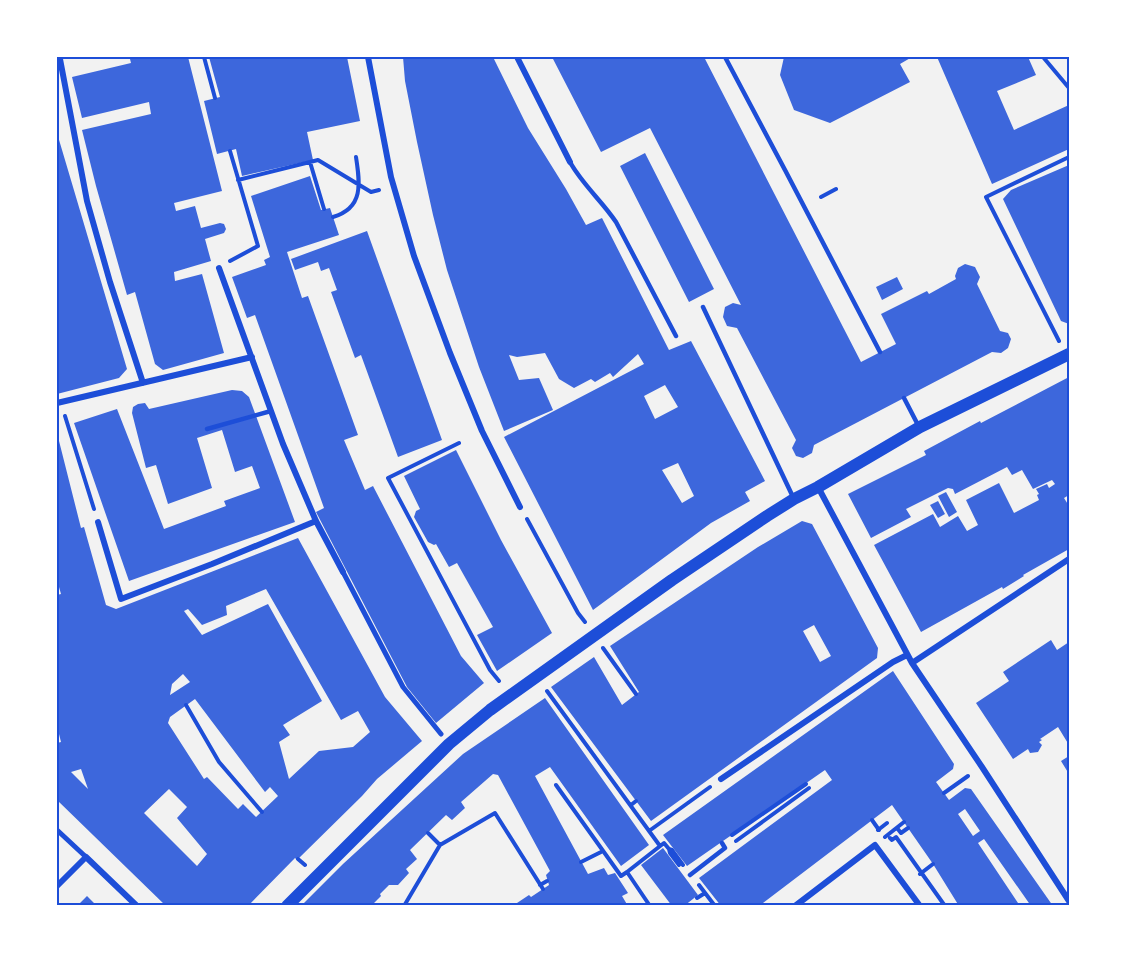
<svg xmlns="http://www.w3.org/2000/svg" width="1126" height="963" viewBox="0 0 1126 963" font-family="'Roboto Serif',serif">
	<style>
		.building { fill: #3d67dc; fill-rule: evenodd }
		.lines { fill: none; stroke-linecap: round; stroke-linejoin: round }
		.path { stroke: #1d4ed8; stroke-width: 4 }
		.service { stroke: #1d4ed8; stroke-width: 4.5 }
		.pedestrian { stroke: #1d4ed8; stroke-width: 5 }
		.minor { stroke: #1d4ed8; stroke-width: 6 }
		.secondary { stroke: #1d4ed8; stroke-width: 12 }
		.neatline { fill: none; stroke: #1d4ed8; stroke-width: 2 }
	</style>
	<rect width="100%" height="100%" fill="#f2f2f2"/>
	<path class="building" d="M 148,57 L 188,57 L 222,191 L 174,203 L 176,211 L 195,206 L 201,228 L 220,223 L 224,224 L 226,229 L 224,233 L 205,239 L 211,261 L 174,272 L 175,281 L 202,274 L 224,353 L 163,370 L 155,364 L 135,292 L 127,295 L 96,186 L 82,130 L 151,114 L 149,102 L 82,118 L 72,77 L 131,63 L 130,59 Z
		M 209,57 L 347,57 L 360,121 L 307,132 L 313,160 L 242,176 L 236,149 L 217,154 L 204,101 L 220,97 Z
		M 403,57 L 493,57 L 528,128 L 566,189 L 586,225 L 602,218 L 669,350 L 691,341 L 765,481 L 745,492 L 750,501 L 711,523 L 593,610 L 504,437 L 644,364 L 638,354 L 613,377 L 610,373 L 595,382 L 591,379 L 574,388 L 559,379 L 545,353 L 517,357 L 509,355 L 519,380 L 539,378 L 553,410 L 504,431 L 479,367 L 447,270 L 433,215 L 417,142 L 405,81 ZM 665,385 L 678,407 L 655,419 L 644,396 ZM 678,463 L 694,496 L 682,503 L 662,470 Z
		M 552,57 L 704,57 L 861,362 L 896,344 L 881,314 L 927,291 L 929,294 L 956,279 L 955,276 L 958,268 L 965,264 L 975,267 L 980,277 L 977,284 L 1000,331 L 1008,333 L 1011,339 L 1008,348 L 1001,353 L 992,352 L 814,445 L 812,453 L 803,458 L 796,456 L 792,448 L 796,440 L 737,328 L 727,326 L 723,317 L 725,307 L 733,303 L 741,305 L 650,128 L 601,152 Z
		M 784,57 L 912,57 L 900,64 L 910,82 L 830,123 L 794,110 L 780,75 Z
		M 937,57 L 1028,57 L 1036,75 L 997,91 L 1014,130 L 1069,105 L 1069,149 L 992,184 Z
		M 57,133 L 127,369 L 119,378 L 57,394 Z
		M 645,153 L 714,289 L 689,302 L 620,166 Z
		M 1069,165 L 1069,324 L 1061,321 L 1003,199 L 1011,190 Z
		M 310,176 L 321,210 L 330,208 L 339,235 L 287,252 L 302,298 L 308,296 L 358,435 L 344,440 L 365,490 L 373,486 L 461,656 L 484,683 L 436,723 L 407,687 L 316,512 L 324,508 L 255,315 L 247,318 L 232,277 L 266,265 L 264,260 L 270,257 L 251,196 Z
		M 367,231 L 442,440 L 398,457 L 361,355 L 355,358 L 331,292 L 337,290 L 329,268 L 321,271 L 318,262 L 295,270 L 291,259 Z
		M 897,277 L 903,289 L 882,300 L 876,287 Z
		M 1069,377 L 1069,495 L 1064,498 L 1069,506 L 1069,549 L 1023,575 L 1024,576 L 1003,589 L 1002,587 L 921,632 L 874,545 L 933,514 L 940,527 L 958,516 L 967,531 L 978,525 L 966,500 L 999,483 L 1014,513 L 1039,500 L 1037,495 L 1039,494 L 1036,489 L 1047,484 L 1049,488 L 1055,484 L 1052,480 L 1033,489 L 1022,470 L 1012,475 L 1007,467 L 955,494 L 953,489 L 948,488 L 906,509 L 911,517 L 871,538 L 848,494 L 926,455 L 924,451 L 980,421 L 981,423 Z
		M 232,390 L 242,391 L 249,397 L 295,522 L 129,581 L 74,423 L 117,409 L 164,529 L 226,506 L 224,501 L 260,488 L 252,466 L 235,472 L 222,430 L 197,438 L 212,488 L 168,504 L 156,465 L 146,468 L 132,413 L 133,407 L 138,404 L 145,403 L 149,409 Z
		M 57,433 L 81,528 L 84,527 L 106,605 L 116,609 L 298,538 L 385,697 L 422,741 L 377,779 L 362,796 L 297,860 L 295,858 L 248,906 L 166,906 L 57,800 L 57,743 L 61,742 L 57,726 L 57,595 L 61,594 L 57,580 ZM 266,589 L 341,720 L 358,711 L 370,732 L 353,747 L 319,751 L 289,779 L 279,742 L 290,735 L 283,725 L 322,701 L 268,604 L 202,635 L 184,611 L 188,609 L 202,625 L 227,615 L 226,606 ZM 183,674 L 190,682 L 170,695 L 172,684 ZM 195,699 L 265,792 L 270,787 L 278,796 L 256,817 L 243,804 L 238,809 L 207,777 L 204,779 L 168,723 L 170,717 ZM 81,769 L 88,789 L 71,772 ZM 169,789 L 187,807 L 177,818 L 207,854 L 197,866 L 144,813 Z
		M 456,450 L 501,540 L 552,633 L 497,671 L 477,635 L 493,627 L 457,563 L 449,567 L 436,544 L 434,545 L 428,542 L 414,517 L 416,511 L 420,509 L 404,476 Z
		M 946,492 L 957,512 L 949,517 L 938,496 Z
		M 938,501 L 945,514 L 938,518 L 930,505 Z
		M 802,521 L 812,524 L 878,648 L 877,658 L 651,821 L 551,687 L 594,657 L 622,705 L 639,692 L 610,646 L 758,547 ZM 814,625 L 831,656 L 820,662 L 803,631 Z
		M 1051,640 L 1057,650 L 1069,642 L 1069,745 L 1058,727 L 1040,739 L 1042,740 L 1039,742 L 1042,745 L 1038,752 L 1030,753 L 1028,749 L 1013,759 L 976,703 L 1009,681 L 1003,672 Z
		M 893,671 L 954,764 L 953,769 L 936,782 L 949,800 L 965,788 L 971,789 L 1053,906 L 1031,906 L 984,839 L 978,843 L 1020,906 L 959,906 L 933,864 L 892,805 L 759,906 L 721,906 L 699,878 L 832,780 L 825,770 L 687,866 L 663,835 ZM 965,809 L 980,831 L 973,836 L 958,814 Z
		M 545,698 L 649,845 L 621,866 L 550,767 L 535,776 L 588,874 L 604,868 L 608,875 L 615,873 L 628,893 L 622,896 L 628,906 L 519,906 L 517,903 L 529,895 L 531,897 L 549,885 L 546,875 L 550,871 L 498,775 L 493,774 L 461,802 L 465,808 L 452,820 L 446,815 L 410,850 L 417,859 L 406,869 L 409,873 L 398,885 L 389,885 L 380,894 L 381,896 L 371,906 L 301,906 L 343,864 L 463,754 Z
		M 1069,756 L 1069,774 L 1061,761 Z
		M 663,848 L 698,895 L 684,906 L 672,906 L 641,865 Z
		M 87,896 L 97,906 L 77,906 Z"/>
	<g class="lines">
		<path class="path" d="M 204,57 L 215,98
			M 1043,57 L 1069,88
			M 230,151 L 258,246 L 230,261
			M 310,162 L 324,209
			M 238,180 L 318,160 L 371,192 L 379,190
			M 821,197 L 836,189
			M 333,217 C 364,208 360,183 356,157
			M 1059,341 L 986,197 L 1069,157
			M 65,416 L 94,509
			M 459,443 L 388,478 L 490,670 L 499,681
			M 527,519 L 578,613 L 585,622
			M 603,648 L 636,694
			M 547,691 L 660,846
			M 186,705 L 219,762 L 262,812
			M 556,785 L 621,876 L 627,872
			M 944,793 L 968,776
			M 631,805 L 636,801
			M 872,820 L 879,830
			M 897,828 L 901,833 L 908,828
			M 878,830 L 887,823
			M 649,831 L 710,787
			M 428,833 L 440,845
			M 732,835 L 806,784
			M 885,837 L 904,822
			M 890,838 L 892,840 L 896,837 L 945,906
			M 736,841 L 809,788
			M 669,849 L 672,850 L 683,865
			M 298,859 L 305,865
			M 581,862 L 603,851
			M 920,874 L 933,864
			M 540,885 L 547,881
			M 699,885 L 715,906
			M 697,898 L 705,893
			M 404,906 L 440,845 L 495,813 L 543,889
			M 650,906 L 627,872 L 664,843 L 669,849 L 670,853 L 679,865"/>
		<path class="service" d="M 725,57 L 785,170 L 880,352
			M 570,162 C 582,184 602,201 616,222 L 676,336
			M 703,307 L 793,497
			M 904,398 L 918,425
			M 207,429 L 271,411
			M 690,875 L 725,848 L 722,843"/>
		<path class="pedestrian" d="M 343,572 L 403,687 L 441,734
			M 57,830 L 86,857"/>
		<path class="minor" d="M 368,57 L 391,177 L 414,256 L 450,353 L 482,431 L 520,507
			M 517,57 L 570,162
			M 60,59 L 87,201 L 110,282 L 143,383
			M 219,268 L 283,444 L 316,521 L 343,572
			M 57,403 L 252,357
			M 818,487 L 912,663 L 982,767 L 1069,901
			M 98,522 L 121,599 L 212,564 L 316,521
			M 912,663 L 1069,559
			M 721,779 L 893,662 L 907,655
			M 57,886 L 86,857 L 137,906
			M 795,906 L 875,845 L 920,906"/>
		<path class="secondary" d="M 287,906 L 449,744 L 490,710 L 672,580 L 767,516 L 794,499 L 818,487 L 920,427 L 1069,354"/>
	</g>
	<rect width="1126" height="963" fill="none" stroke="#ffffff" stroke-width="117"/>
	<rect x="58" y="58" width="1010" height="846" class="neatline"/>
</svg>
